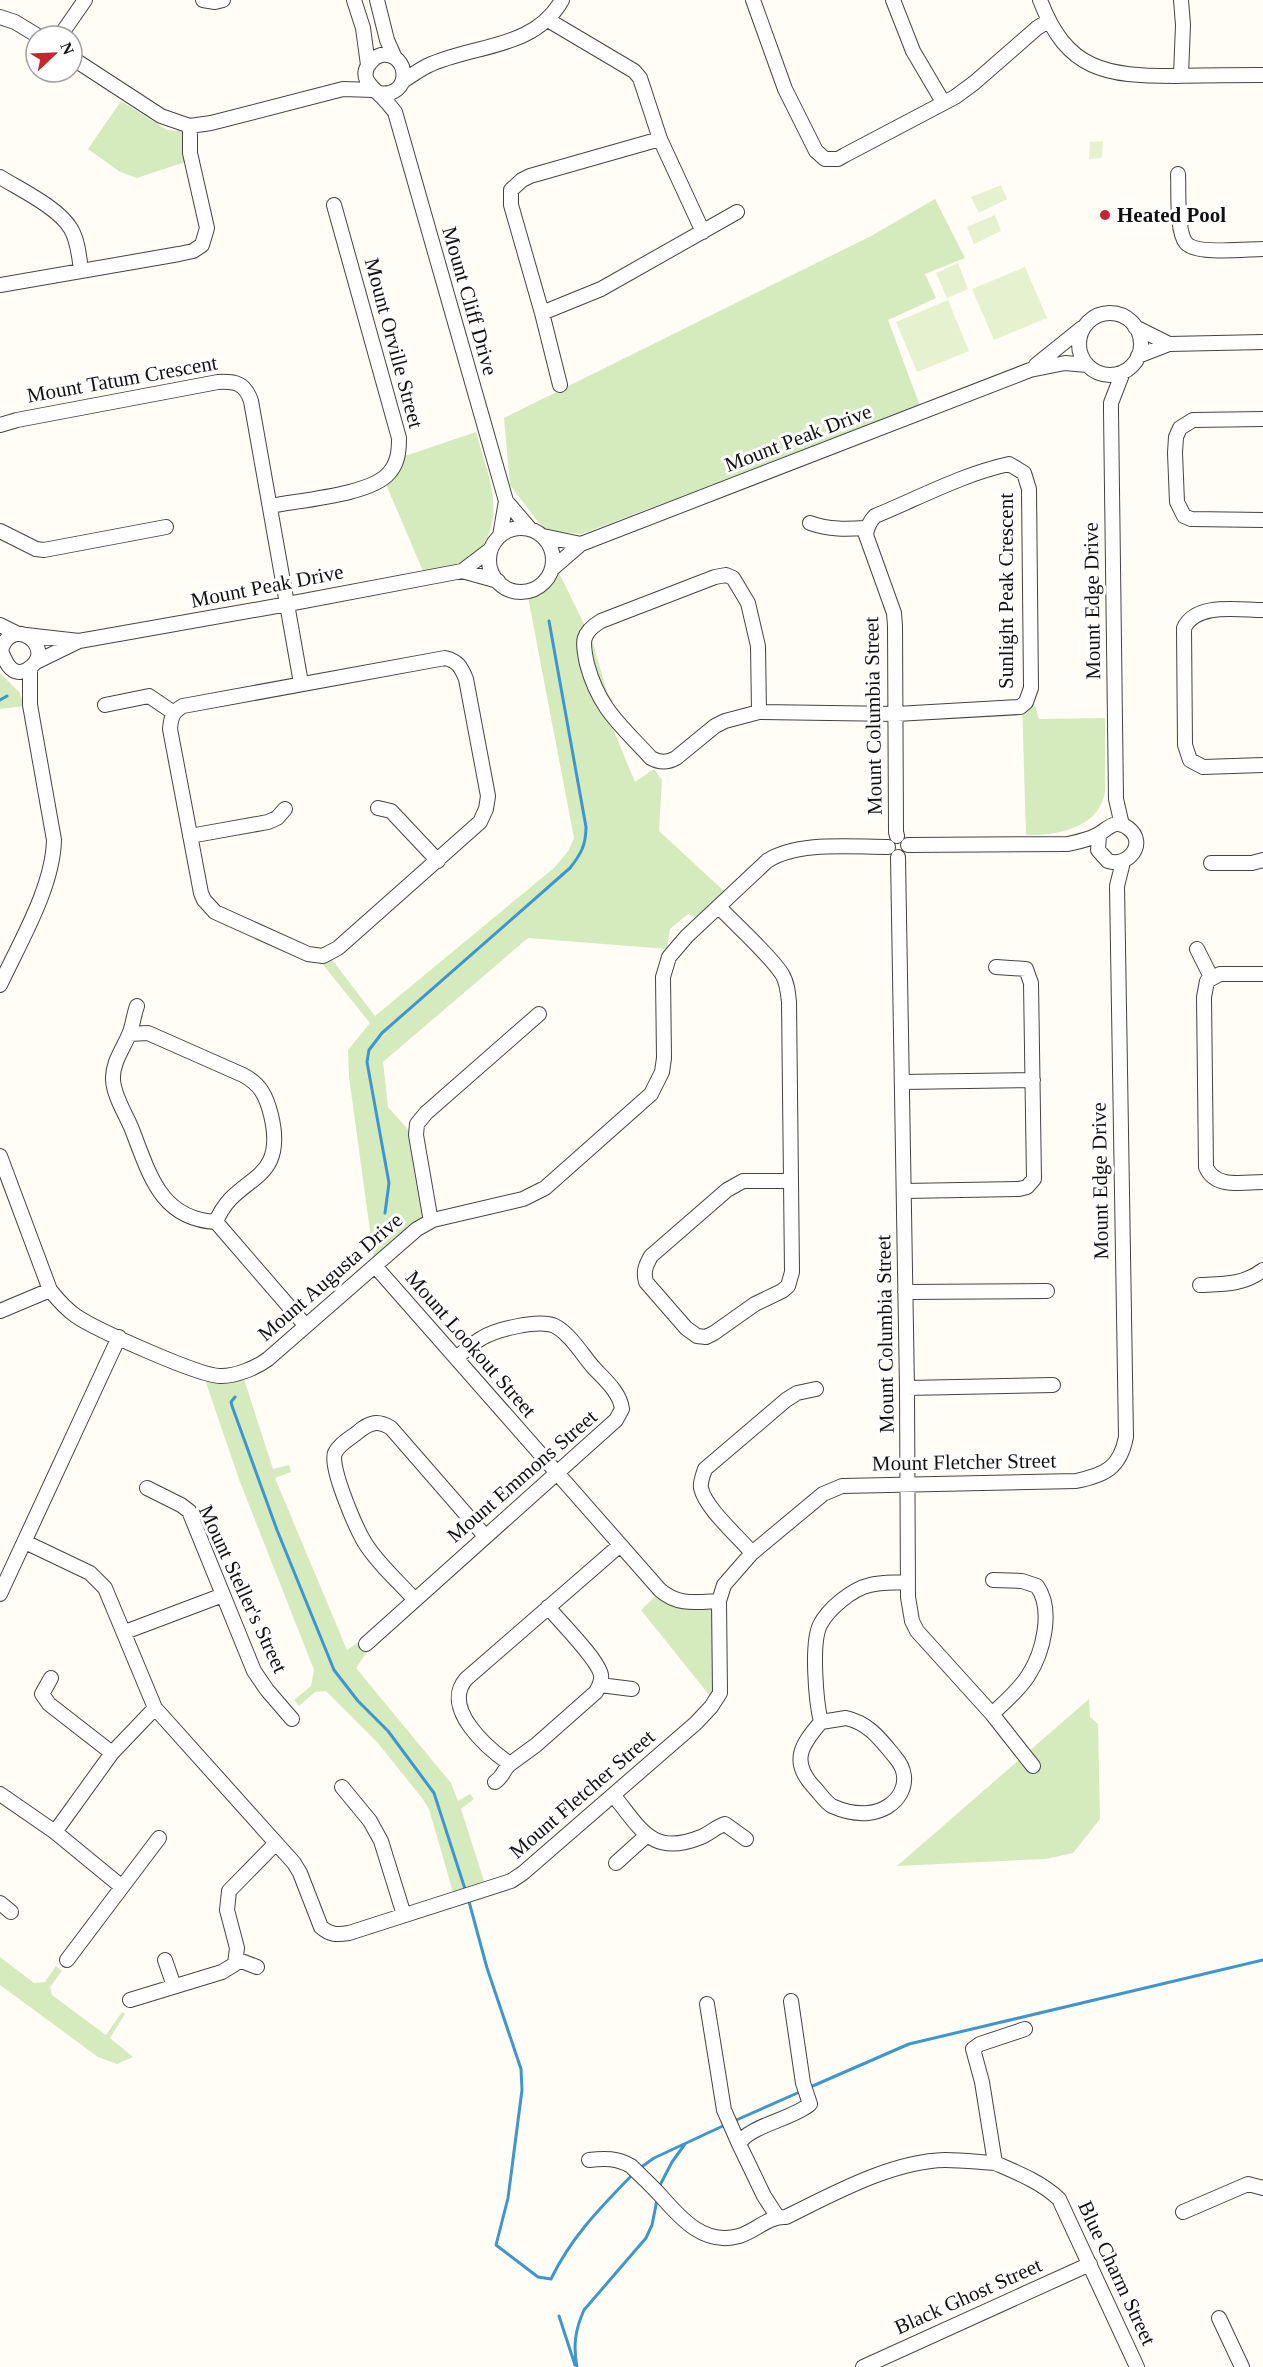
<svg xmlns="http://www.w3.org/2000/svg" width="1263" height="2367" viewBox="0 0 1263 2367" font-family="Georgia,serif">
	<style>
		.green { fill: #d5ebbd }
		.pitch { fill: #e6f2cf }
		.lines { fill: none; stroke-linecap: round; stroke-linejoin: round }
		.stream { stroke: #3f96cf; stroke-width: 3 }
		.minor-casing { stroke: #444; stroke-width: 16 }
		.minor { stroke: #fff; stroke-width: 14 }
		.poi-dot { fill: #c4262e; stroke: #fff; stroke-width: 2 }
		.labels { text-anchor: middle; stroke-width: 6; stroke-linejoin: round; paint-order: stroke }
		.poi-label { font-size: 21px; font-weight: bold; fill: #111; stroke: #fff; text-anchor: start }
		.street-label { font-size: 21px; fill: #111; stroke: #fff }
	</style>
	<rect width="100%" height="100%" fill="#fffdf5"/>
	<path class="green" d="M 121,101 L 167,130 L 182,131 L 185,140 L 185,162 L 137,178 L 120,172 L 88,149 Z
		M 935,199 L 965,258 L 925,274 L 936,298 L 888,320 L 920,406 L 582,534 L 549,531 L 539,523 L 510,485 L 504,418 L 871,236 Z
		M 476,432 C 486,470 507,512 481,548 C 477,554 467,562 460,564 C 449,568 435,569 423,571 L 385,482 L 402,457 Z
		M 558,571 L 592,640 L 607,692 L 613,701 L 606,712 L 635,782 L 654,769 L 662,780 L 659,831 L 725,892 L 695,917 L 688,914 L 670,929 L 667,949 L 528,938 L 383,1062 L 388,1107 L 414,1136 L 430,1215 L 374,1260 L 349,1077 L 348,1050 L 370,1023 L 316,956 L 327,953 L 375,1016 L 555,867 L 569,850 L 574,838 L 528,597 L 541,590 Z
		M 0,673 L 19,692 L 25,706 L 0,709 Z
		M 1031,693 L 1039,719 L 1105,718 C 1105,737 1105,755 1105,774 C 1105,781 1106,790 1104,797 C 1095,829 1054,836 1026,835 L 1022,703 Z
		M 242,1373 L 273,1469 L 289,1465 L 291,1472 L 275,1478 L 347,1650 L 363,1639 L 370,1648 L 356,1668 L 451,1783 L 458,1801 L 470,1794 L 474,1799 L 461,1809 L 484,1881 L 453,1892 L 429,1809 L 422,1798 L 377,1742 L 326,1691 L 315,1692 L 299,1706 L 294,1700 L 311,1686 L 314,1670 L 240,1482 L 203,1374 Z
		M 659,1593 L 716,1600 L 714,1701 L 641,1610 Z
		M 1089,1699 L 1090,1717 L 1098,1724 L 1100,1819 L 1073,1853 L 1045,1859 L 897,1866 Z
		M 0,1957 L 34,1983 L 45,1982 L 56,1966 L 62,1971 L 50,1987 L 52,1995 L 106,2035 L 122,2012 L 125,2014 L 110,2038 L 133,2057 L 117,2064 L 98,2057 L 0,1985 Z"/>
	<path class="pitch" d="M 1103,141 L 1102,158 L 1089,159 L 1090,142 Z
		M 1001,185 L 1007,199 L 979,213 L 971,197 Z
		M 995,215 L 1001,231 L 974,244 L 967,227 Z
		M 958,263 L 968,289 L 947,298 L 936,273 Z
		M 1025,267 L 1047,318 L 994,340 L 972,289 Z
		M 948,300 L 969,351 L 917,372 L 896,322 Z"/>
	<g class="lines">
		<path class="stream" d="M 0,700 L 7,696
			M 385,1213 L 389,1183 L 367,1062 L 369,1050 L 382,1033 L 570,868 C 581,854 586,845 586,827 L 549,621
			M 235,1397 L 231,1402 L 232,1406 L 277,1530 L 334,1670 L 358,1701 L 388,1731 L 434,1793 L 466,1892
			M 468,1898 L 487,1968 L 521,2069 L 522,2090 L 508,2198 L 496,2245 L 538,2277 L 551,2279 C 571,2237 601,2207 633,2174
			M 808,2088 L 909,2044 L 1263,1960
			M 734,2121 L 802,2091
			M 640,2168 L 654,2158 L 725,2125
			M 659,2187 L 672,2162 L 685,2144
			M 559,2316 L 575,2365
			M 577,2367 C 573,2346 575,2330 584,2310 L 646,2238 L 652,2225 L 657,2200"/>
		<g class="minor-casing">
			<path id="minor" d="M 203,0 L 215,2 L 223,0
				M 354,0 L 363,28 L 368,65
				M 377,0 L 387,40 L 395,58
				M 753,0 L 785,89 L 816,151 L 825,159 L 838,159 L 845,155 L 955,97 L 974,83 L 1037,28 L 1048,21
				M 893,0 L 913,51 L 943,102
				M 1040,0 C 1067,71 1106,76 1175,76 C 1205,75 1234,75 1263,75
				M 1181,0 L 1183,25 L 1181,75
				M 0,17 L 15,22 L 38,36
				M 548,20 L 634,71 L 640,78 L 660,139 L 703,232
				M 60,36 L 85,0
				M 72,58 L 161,116 L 190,126 L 211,123 L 343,89 L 373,90
				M 403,81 C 411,76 419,70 427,66 C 473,44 534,50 562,0
				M 378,93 C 413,99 410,51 381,55 C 377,56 373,59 370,63 C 359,76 370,86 379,94 C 385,99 390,106 395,112 L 506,501 L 530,529
				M 1178,174 C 1179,190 1176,231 1186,243 C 1196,255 1247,249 1263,249
				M 0,177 C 21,190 59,208 71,229 C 78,241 79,256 81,270
				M 0,285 L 179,254 L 193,251 L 202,245 L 207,228 L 190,153 L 190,126
				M1079 344a31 31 0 1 1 62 0a31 31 0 1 1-62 0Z
				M 542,313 L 601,289 L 737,212
				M 1135,327 L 1169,344
				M 1138,356 L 1169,344 L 1263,342
				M 1036,365 L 1082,328
				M 560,385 L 542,313 L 511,205 L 511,190 L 522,180 L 530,176 L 660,139
				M 1263,419 L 1193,420 L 1180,428 L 1176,437 L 1175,453 L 1177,502 L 1184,516 L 1191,519 L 1263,520
				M 0,425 L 17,420 L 218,382 C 235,381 245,383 251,401 L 301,683
				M 270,506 C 299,500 371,495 389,473 C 398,463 399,451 399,438 L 334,205
				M 810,523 C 830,530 847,529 867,528
				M489 560a32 32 0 1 1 64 0a32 32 0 1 1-64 0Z
				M 0,531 L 36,549 L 44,550 L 166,527
				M 500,536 L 506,501
				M 543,536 L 581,544
				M 552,569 L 581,544 L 1030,370 L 1065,363 L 1087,365
				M 462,571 L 498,581
				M 1263,610 C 1239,610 1196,602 1184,628 L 1185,745 L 1190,760 L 1203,767 L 1263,765
				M 0,625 L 18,634
				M 26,635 L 79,641 L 288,604 L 462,571 L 491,549
				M 0,648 C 5,662 13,682 32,666 C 54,647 13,614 1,650
				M 445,658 C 458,661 461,667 466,679 L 488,796 L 486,809 L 480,822 L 338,948 L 323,956 L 308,954 L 215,912 L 204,900 L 201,893 L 170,729 C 171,718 172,712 183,706 Z
				M 36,662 L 79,641
				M 105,705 L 149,696 L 174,713
				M 759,712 L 758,646 L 748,603 L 733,578 L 726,575 L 715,577 L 601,621 C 581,633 582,642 587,664 C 599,709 621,725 651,758 C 660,763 667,763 676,758 L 715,726 L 725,721 L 759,712 L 896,714 L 1020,707 L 1026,702 L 1031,688 L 1029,489 L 1024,473 L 1009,464 C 963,474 919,498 875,516 C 869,522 867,527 866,535 L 894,613 L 895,626 L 896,832 L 897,836
				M 378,808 L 391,811 L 438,861
				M 1122,825 L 1116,799 L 1111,411 L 1111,403 L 1123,372
				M 190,836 L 268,822 L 277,818 L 285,809
				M 908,845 L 1068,844 C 1077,842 1087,840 1095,836 C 1107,831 1114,817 1128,828 C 1148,843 1128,868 1108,861 L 1098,850 L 1099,834
				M 898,857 L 907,1388 L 908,1597 L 912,1621 L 917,1631 L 992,1714 L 1033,1766
				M 1211,863 L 1252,863 L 1263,860
				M 719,907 C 736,925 769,954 782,974 C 787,982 788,992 789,1002 L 792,1272 L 788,1286 L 782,1291 L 755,1304 L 714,1333 L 706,1337 L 697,1336 L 686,1328 L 646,1282 C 643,1271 646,1265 651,1256 L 727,1190 L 743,1181 L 790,1181
				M 1197,949 L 1211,977
				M 1263,974 L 1220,974 L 1207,981 L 1204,997 L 1206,1167 C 1215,1189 1243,1182 1263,1182
				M 0,985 C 20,942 53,887 54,840 L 30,705 L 30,668
				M 137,1006 C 134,1014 133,1024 130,1032 C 124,1048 112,1062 113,1080 C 114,1096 125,1113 131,1127 C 149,1172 159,1219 216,1222 L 305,1325
				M 129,1034 L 148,1033 L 243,1075 C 260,1084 266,1095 271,1115 C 288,1186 235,1173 216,1222
				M 902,1082 L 1033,1080
				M 0,1156 L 50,1290 C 58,1300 66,1309 76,1316 C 95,1329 201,1377 221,1376 C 236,1376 256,1368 268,1359 L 417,1229 L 433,1220 L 523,1199 L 545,1188 L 651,1094 L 662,1072 L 664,1058 L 663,977 L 669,957 L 687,936 L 767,861 C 798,841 851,847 888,847
				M 904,1191 L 1019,1189 L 1027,1187 L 1034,1179 L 1031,983 L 1026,969 L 996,967
				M 433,1220 L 430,1216 L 416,1135 L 417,1124 L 426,1113 L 539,1014
				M 375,1266 L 660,1590 C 678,1606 697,1602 719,1601
				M 1200,1285 C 1224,1284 1243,1285 1263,1270
				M 905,1292 L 1047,1291
				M 0,1311 L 50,1290
				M 907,1388 L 1053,1385
				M 147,1488 L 181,1505 L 189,1511 L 254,1671 L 267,1690 L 292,1719
				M 25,1542 L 90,1573 L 105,1588 L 155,1708 L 294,1863 L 300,1873 L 321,1927 C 330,1935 337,1935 349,1933 L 511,1881 L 523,1873 L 696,1723 L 711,1707 L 720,1693 L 719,1601 L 724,1585 L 752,1553 L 823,1494 L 842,1486 L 1076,1481 C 1105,1475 1120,1468 1126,1437 L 1117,886 L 1123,862
				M 752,1553 C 739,1537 705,1508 701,1488 C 700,1482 703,1475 705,1469 L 786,1400 L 797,1393 L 816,1389
				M 0,1594 L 119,1337
				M 414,1599 C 398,1581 378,1564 365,1543 C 357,1530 329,1467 335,1453 C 339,1444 351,1438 358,1432 C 370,1422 378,1420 391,1428 L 485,1536
				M 548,1607 C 560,1622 598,1659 601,1675 C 602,1682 599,1686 596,1692 L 536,1745 L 510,1764 C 487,1748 441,1708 466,1679 L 619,1546
				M 125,1632 L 223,1595
				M 366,1644 L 616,1420 L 622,1409 C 620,1392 604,1379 593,1367 C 582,1354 570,1334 555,1326 C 539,1319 497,1329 482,1338 C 473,1343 465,1351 456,1358
				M 51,1678 L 42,1694 L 49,1704 L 112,1753
				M 600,1685 L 632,1689
				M 992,1714 C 1005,1702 1018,1691 1028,1676 C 1043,1653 1054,1610 1037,1586 L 1022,1581 L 993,1580
				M 846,1718 C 869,1723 881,1740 895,1757 C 916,1781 898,1810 868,1813 C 857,1814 843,1811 832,1806 C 825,1802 819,1792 813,1786 C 790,1761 802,1744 821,1722 Z
				M 821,1722 C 816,1702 811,1643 820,1625 C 828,1609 852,1589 870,1585 C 881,1582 895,1583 907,1582
				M 495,1782 C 503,1777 503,1770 510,1764
				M 342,1787 L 370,1821 L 381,1841 L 404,1915
				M 0,1794 L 55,1832 L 122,1887
				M 614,1796 C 641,1829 652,1857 701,1837 C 709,1834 717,1826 725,1824 L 746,1839
				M 55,1832 L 112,1753 L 155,1708
				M 616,1863 L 646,1836
				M 0,1903 L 11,1912
				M 236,1959 L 257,1967
				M 67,1960 L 159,1838
				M 165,1960 L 174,1986
				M 130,2000 L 222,1972 L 235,1964 L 237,1948 L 227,1910 L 229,1891 L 276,1843
				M 707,2004 L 724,2110 L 739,2144
				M 1025,2029 L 980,2044 L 973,2049 L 982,2082 L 995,2163 C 1018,2173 1041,2182 1059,2199 L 1137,2367
				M 589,2160 C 605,2158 617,2158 631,2166 C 641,2176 652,2186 661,2196 C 681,2219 705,2246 739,2236 C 756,2231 768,2216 786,2217 C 833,2194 892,2161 945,2160 C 961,2160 979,2162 995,2163
				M 1183,2212 L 1248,2184 L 1263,2188
				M 777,2216 L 764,2196 L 739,2144 C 748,2126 793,2119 810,2104 L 803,2083 L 791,2001
				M 1219,2318 L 1242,2367
				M 863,2367 L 1090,2264"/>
		</g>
		<use href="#minor" class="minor"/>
	</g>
	<circle class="poi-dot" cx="1105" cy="215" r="6"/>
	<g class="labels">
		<g class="poi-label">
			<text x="1117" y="222">Heated Pool</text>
		</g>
		<g class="street-label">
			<text transform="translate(470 301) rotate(74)" y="7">Mount Cliff Drive</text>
			<text transform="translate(394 343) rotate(75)" y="7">Mount Orville Street</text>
			<text transform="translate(122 379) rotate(-10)" y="7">Mount Tatum Crescent</text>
			<text transform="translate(798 438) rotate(-21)" y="7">Mount Peak Drive</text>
			<text transform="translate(267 586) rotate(-11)" y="7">Mount Peak Drive</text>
			<text transform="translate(1006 591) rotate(-90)" y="7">Sunlight Peak Crescent</text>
			<text transform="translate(1092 601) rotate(-91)" y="7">Mount Edge Drive</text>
			<text transform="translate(873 716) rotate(-91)" y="7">Mount Columbia Street</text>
			<text transform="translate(1100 1181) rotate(-91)" y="7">Mount Edge Drive</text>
			<text transform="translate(330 1277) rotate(-41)" y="7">Mount Augusta Drive</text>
			<text transform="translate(885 1334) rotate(-91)" y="7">Mount Columbia Street</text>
			<text transform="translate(471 1344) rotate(49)" y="7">Mount Lookout Street</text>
			<text transform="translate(964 1462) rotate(-1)" y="7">Mount Fletcher Street</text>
			<text transform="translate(522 1476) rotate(-41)" y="7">Mount Emmons Street</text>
			<text transform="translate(243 1589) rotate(65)" y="7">Mount Steller's Street</text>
			<text transform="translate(582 1794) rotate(-41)" y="7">Mount Fletcher Street</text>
			<text transform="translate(1117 2273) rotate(65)" y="7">Blue Charm Street</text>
			<text transform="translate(968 2296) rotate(-24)" y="7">Black Ghost Street</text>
		</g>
	</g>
	<g transform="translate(54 54) rotate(67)"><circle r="28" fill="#ffffff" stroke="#a0a0a0" stroke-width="1.5"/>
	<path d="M0-4.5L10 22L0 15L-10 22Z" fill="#c4262e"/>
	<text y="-9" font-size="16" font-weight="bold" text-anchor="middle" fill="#111111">N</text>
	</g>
</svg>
